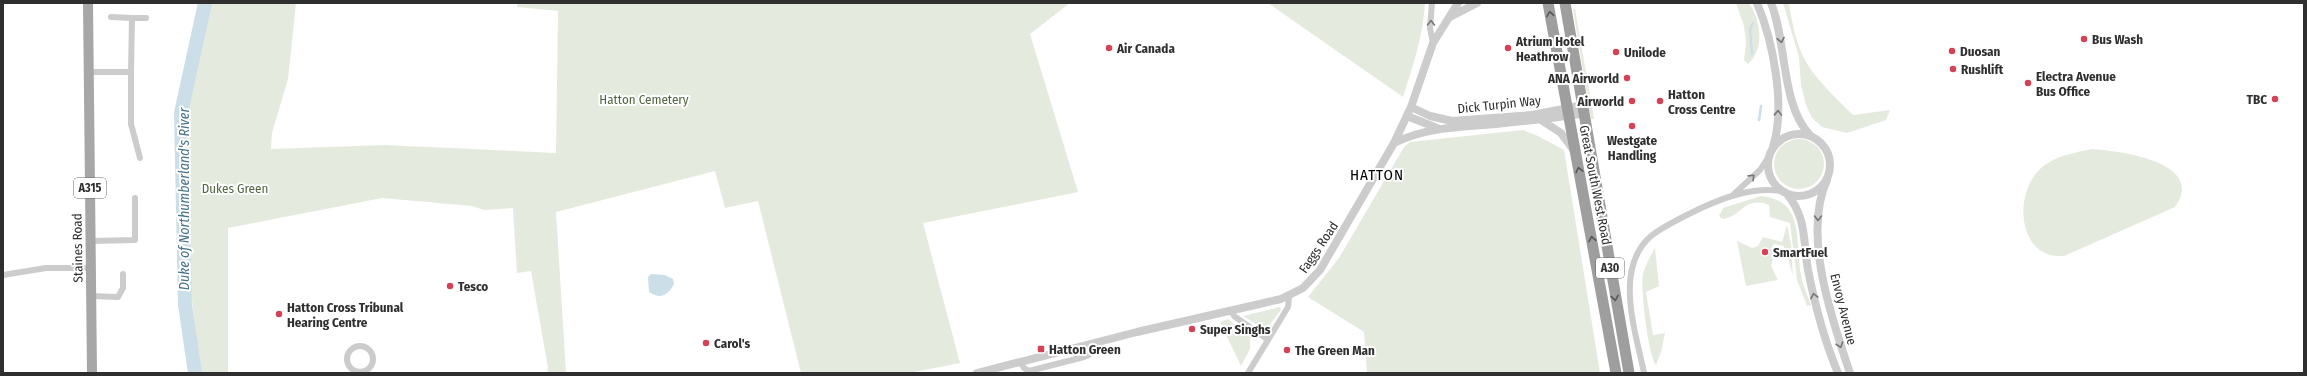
<svg xmlns="http://www.w3.org/2000/svg" width="2307" height="376" viewBox="0 0 2307 376" font-family="'Fira Sans Condensed',sans-serif">
	<style>
		.green { fill: #e5eade }
		.water { fill: #ccdfe8 }
		.lines { fill: none; stroke-linecap: round; stroke-linejoin: round }
		.stream { stroke: #ccdfe8; stroke-width: 2.5 }
		.river { stroke: #ccdfe8; stroke-width: 14 }
		.minor { stroke: #ccc; stroke-width: 6 }
		.tertiary { stroke: #ccc; stroke-width: 8 }
		.primary { stroke: #a7a7a7; stroke-width: 10 }
		.trunk { stroke: #9e9e9e; stroke-width: 11 }
		.oneway { stroke: #565656 }
		.oneway2 { stroke: #767676 }
		.poi-dot { fill: #d44255; stroke: #fff; stroke-width: 1.5 }
		.labels { text-anchor: middle; stroke-width: 4; stroke-linejoin: round; paint-order: stroke }
		.shield { fill: #fff; stroke: #6d6d6d; stroke-width: 1 }
		.shield-label { font-size: 12px; font-weight: bold; fill: #2f2f2f }
		.poi-label { font-size: 13px; font-weight: bold; fill: #2f2f2f; stroke: #fff; text-anchor: start }
		.park-label { font-size: 13px; fill: #546640; stroke: #fff }
		.street-label { font-size: 13px; fill: #2f2f2f; stroke: #fff }
		.water-label { font-size: 14px; font-style: italic; fill: #447289; stroke: #fff }
		.quarter-label { font-size: 15px; letter-spacing: 1px; fill: #000; stroke: #fff }
	</style>
	<rect width="100%" height="100%" fill="#fff"/>
	<path class="green" d="M 209,3 L 296,3 L 288,79 L 272,133 L 271,149 L 385,145 L 556,153 L 558,11 L 517,7 L 517,3 L 1070,3 L 1030,34 L 1078,192 L 923,223 L 960,363 L 909,373 L 801,373 L 758,201 L 725,208 L 715,171 L 556,212 L 566,373 L 547,373 L 548,368 L 531,271 L 517,273 L 513,208 L 484,210 L 472,206 L 382,198 L 228,228 L 228,373 L 199,373 L 189,269 L 186,112 Z
		M 1268,3 L 1425,3 C 1423,36 1413,65 1403,97 Z
		M 1736,3 L 1749,3 C 1761,21 1765,49 1748,64 L 1744,60 L 1746,42 L 1744,26 Z
		M 1783,3 L 1789,3 C 1792,23 1796,44 1806,62 C 1818,82 1837,99 1853,115 L 1890,110 L 1886,120 L 1847,133 L 1822,127 L 1812,118 L 1806,105 L 1801,85 L 1799,57 Z
		M 1573,9 L 1575,9 L 1594,119 L 1591,119 Z
		M 1523,130 L 1538,136 L 1564,150 L 1600,373 L 1367,373 L 1364,332 L 1308,297 L 1339,258 L 1404,147 L 1410,142 Z
		M1774 164a25 25 0 1 1 50 0a25 25 0 1 1-50 0Z
		M 2092,149 C 2120,151 2207,162 2175,207 L 2064,256 C 2014,260 2012,183 2048,163 C 2061,155 2077,152 2092,149 Z
		M 1761,196 C 1807,201 1794,243 1801,275 C 1803,285 1807,295 1811,305 L 1807,306 L 1797,280 L 1790,223 L 1770,217 L 1769,205 C 1744,195 1741,218 1722,219 L 1719,216 L 1723,208 Z
		M 1787,225 L 1791,244 L 1793,276 L 1788,258 L 1783,259 L 1784,246 L 1774,244 L 1771,249 L 1775,251 L 1771,266 L 1778,280 L 1746,286 L 1737,241 L 1752,248 L 1758,246 L 1763,237 L 1782,242 Z
		M 1655,248 L 1659,286 L 1646,292 L 1653,335 L 1665,333 L 1661,352 L 1656,365 C 1648,355 1640,287 1643,274 C 1646,264 1650,257 1655,248 Z
		M 1280,307 L 1281,310 L 1267,328 L 1264,329 L 1243,316 Z
		M 1228,319 L 1250,337 L 1250,349 L 1241,366 L 1220,322 Z"/>
	<path class="water" d="M 651,274 L 665,275 L 673,279 L 674,284 C 668,295 661,300 649,292 L 648,277 Z"/>
	<g class="lines">
		<path class="stream" d="M 1752,54 L 1750,29 L 1753,23
			M 1759,120 L 1761,106"/>
		<path class="river" d="M 195,373 L 185,305 L 181,113 L 205,3"/>
		<path class="minor" d="M 1432,3 L 1430,28 L 1433,43
			M 111,17 L 132,18
			M 88,72 L 131,72 L 132,18 L 146,18
			M 131,72 L 131,124 L 140,158
			M 1733,195 L 1760,170 L 1769,156
			M 90,241 L 135,240 L 135,198
			M 3,275 L 46,268 L 91,268
			M 91,296 L 118,297 L 123,288 L 123,274
			M 1231,310 L 1234,316 L 1267,339
			M347 359a13 13 0 1 1 26 0a13 13 0 1 1-26 0Z
			M 1020,361 L 1024,368 L 1029,371 L 1084,357 L 1089,355 L 1090,344
			M 1248,373 L 1288,307 L 1289,297
			M 1644,373 C 1636,332 1613,269 1651,236 C 1665,225 1683,217 1699,209 C 1725,197 1752,187 1781,191"/>
		<path class="tertiary" d="M 1757,3 C 1773,41 1786,106 1773,147
			M 1771,3 C 1787,42 1781,106 1810,135
			M 1450,17 L 1477,3
			M 1411,107 L 1430,116 L 1452,121 L 1532,115 L 1584,105
			M 1407,116 L 1437,128
			M 1541,120 L 1561,133 L 1573,149
			M1768 165a31 31 0 1 1 62 0a31 31 0 1 1-62 0Z
			M 1394,143 C 1426,127 1461,127 1496,124 C 1526,121 1556,118 1585,113
			M 1827,180 C 1802,234 1832,320 1850,373
			M 1787,194 C 1807,218 1803,241 1808,270 C 1815,305 1824,340 1838,373
			M 977,373 L 1137,332 L 1281,299 L 1303,288 L 1320,270 L 1394,143 L 1411,107 L 1433,43 L 1458,3"/>
		<path class="primary" d="M 88,3 L 92,373"/>
		<path class="trunk" d="M 1548,3 L 1616,373
			M 1565,3 L 1629,373"/>
	</g>
	<defs><path id="oneway-chevron" d="M-2-3.5L2.5 0L-2 3.5" fill="none" stroke-width="1.6" stroke-linecap="round" stroke-linejoin="round"/></defs>
	<g class="oneway">
		<use href="#oneway-chevron" transform="translate(1550 14) rotate(-100)"/>
		<use href="#oneway-chevron" transform="translate(1579 170) rotate(-102)"/>
		<use href="#oneway-chevron" transform="translate(1592 239) rotate(-101)"/>
		<use href="#oneway-chevron" transform="translate(1615 298) rotate(80)"/>
	</g>
	<g class="oneway2">
		<use href="#oneway-chevron" transform="translate(1431 23) rotate(-89)"/>
		<use href="#oneway-chevron" transform="translate(1781 40) rotate(79)"/>
		<use href="#oneway-chevron" transform="translate(1778 113) rotate(-88)"/>
		<use href="#oneway-chevron" transform="translate(1752 177) rotate(-44)"/>
		<use href="#oneway-chevron" transform="translate(1818 218) rotate(90)"/>
		<use href="#oneway-chevron" transform="translate(1814 296) rotate(-102)"/>
		<use href="#oneway-chevron" transform="translate(1840 345) rotate(71)"/>
	</g>
	<g class="poi-dot">
		<circle cx="2084" cy="39" r="4"/>
		<circle cx="1109" cy="48" r="4"/>
		<circle cx="1508" cy="48" r="4"/>
		<circle cx="1952" cy="51" r="4"/>
		<circle cx="1616" cy="52" r="4"/>
		<circle cx="1953" cy="69" r="4"/>
		<circle cx="1627" cy="78" r="4"/>
		<circle cx="2028" cy="83" r="4"/>
		<circle cx="2275" cy="99" r="4"/>
		<circle cx="1632" cy="101" r="4"/>
		<circle cx="1660" cy="101" r="4"/>
		<circle cx="1632" cy="126" r="4"/>
		<circle cx="1765" cy="252" r="4"/>
		<circle cx="450" cy="286" r="4"/>
		<circle cx="279" cy="314" r="4"/>
		<circle cx="1192" cy="329" r="4"/>
		<circle cx="706" cy="343" r="4"/>
		<rect x="1037" y="345" width="8" height="8" rx="2"/>
		<circle cx="1287" cy="350" r="4"/>
	</g>
	<g class="labels">
		<g class="shield">
			<rect x="74" y="178" width="32" height="20" rx="3"/>
			<rect x="1596" y="258" width="28" height="20" rx="3"/>
		</g>
		<g class="shield-label">
			<text x="90" y="192">A315</text>
			<text x="1610" y="272">A30</text>
		</g>
		<g class="poi-label">
			<text x="2092" y="44">Bus Wash</text>
			<text x="1516" y="46">Atrium Hotel<tspan x="1516" dy="15">Heathrow</tspan></text>
			<text x="1117" y="53">Air Canada</text>
			<text x="1960" y="56">Duosan</text>
			<text x="1624" y="57">Unilode</text>
			<text x="1961" y="74">Rushlift</text>
			<text x="2036" y="81">Electra Avenue<tspan x="2036" dy="15">Bus Office</tspan></text>
			<text x="1619" y="83" text-anchor="end">ANA Airworld</text>
			<text x="1668" y="99">Hatton<tspan x="1668" dy="15">Cross Centre</tspan></text>
			<text x="2267" y="104" text-anchor="end">TBC</text>
			<text x="1624" y="106" text-anchor="end">Airworld</text>
			<text x="1632" y="145" text-anchor="middle">Westgate<tspan x="1632" dy="15">Handling</tspan></text>
			<text x="1773" y="257">SmartFuel</text>
			<text x="458" y="291">Tesco</text>
			<text x="287" y="312">Hatton Cross Tribunal<tspan x="287" dy="15">Hearing Centre</tspan></text>
			<text x="1200" y="334">Super Singhs</text>
			<text x="714" y="348">Carol's</text>
			<text x="1049" y="354">Hatton Green</text>
			<text x="1295" y="355">The Green Man</text>
		</g>
		<g class="park-label">
			<text x="644" y="104">Hatton Cemetery</text>
			<text x="235" y="193">Dukes Green</text>
		</g>
		<g class="street-label">
			<text transform="translate(1499 104) rotate(-6)" y="5">Dick Turpin Way</text>
			<text transform="translate(1596 185) rotate(79)" y="5">Great South West Road</text>
			<text transform="translate(1318 247) rotate(-56)" y="5">Faggs Road</text>
			<text transform="translate(77 248) rotate(-91)" y="5">Staines Road</text>
			<text transform="translate(1844 309) rotate(76)" y="5">Envoy Avenue</text>
		</g>
		<g class="water-label">
			<text transform="translate(184 199) rotate(-90)" y="5">Duke of Northumberland's River</text>
		</g>
		<g class="quarter-label">
			<text x="1377" y="180">HATTON</text>
		</g>
	</g>
	<rect width="2307" height="376" fill="none" stroke="#2f2f2f" stroke-width="8"/>
</svg>
